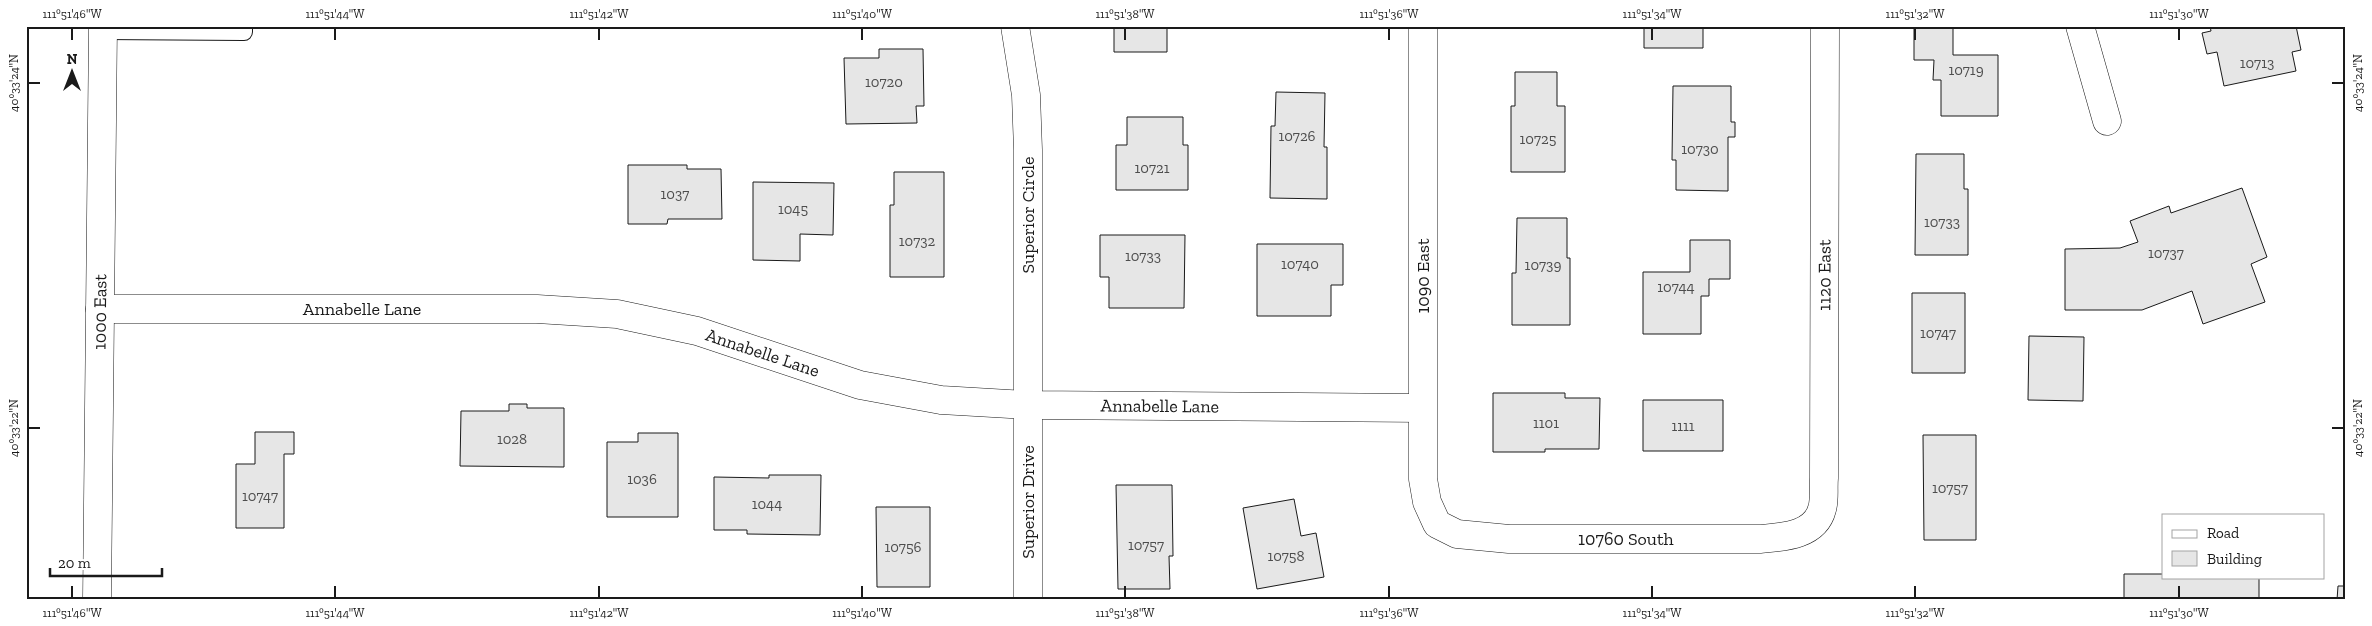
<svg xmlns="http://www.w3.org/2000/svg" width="2372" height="626" viewBox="0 0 2372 626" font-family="'Zilla Slab',serif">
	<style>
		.building { fill: #e6e6e6; stroke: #1a1a1a }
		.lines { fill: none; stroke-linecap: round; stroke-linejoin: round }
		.service-casing { stroke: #1a1a1a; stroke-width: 18 }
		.minor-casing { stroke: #1a1a1a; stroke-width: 29 }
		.tertiary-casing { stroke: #1a1a1a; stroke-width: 29 }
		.service { stroke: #fff; stroke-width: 16 }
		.minor { stroke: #fff; stroke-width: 28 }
		.tertiary { stroke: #fff; stroke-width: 28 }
		.ticks { fill: none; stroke: #1a1a1a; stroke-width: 2 }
		.labels { text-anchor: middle; stroke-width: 4; stroke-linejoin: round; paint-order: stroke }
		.number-label { font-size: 15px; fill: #4d4d4d }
		.street-label { font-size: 18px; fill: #1a1a1a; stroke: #fff }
		.neatline { fill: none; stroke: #1a1a1a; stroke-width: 2 }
		.ticks-label { font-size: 12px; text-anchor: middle; fill: #1a1a1a }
	</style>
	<rect width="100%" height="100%" fill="#fff"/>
	<path class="building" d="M 1114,26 L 1167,26 L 1167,52 L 1114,52 Z
		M 1644,26 L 1703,26 L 1703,48 L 1644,48 Z
		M 1914,26 L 1953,26 L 1953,55 L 1998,55 L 1998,116 L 1941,116 L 1941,80 L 1933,80 L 1934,60 L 1914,60 Z
		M 2210,26 L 2296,26 L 2301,50 L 2292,52 L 2296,71 L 2224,86 L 2217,52 L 2207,54 L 2202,33 L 2211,31 Z
		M 879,49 L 923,49 L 924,106 L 916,106 L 917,123 L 846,124 L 844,58 L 879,58 Z
		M 1515,72 L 1557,72 L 1557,106 L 1565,106 L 1565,172 L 1511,172 L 1511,106 L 1515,106 Z
		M 1673,86 L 1731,86 L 1731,122 L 1735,122 L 1735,137 L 1728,137 L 1728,191 L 1676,190 L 1676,160 L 1672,160 Z
		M 1276,92 L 1325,93 L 1324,147 L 1327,147 L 1327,199 L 1270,198 L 1271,126 L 1275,126 Z
		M 1127,117 L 1183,117 L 1183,145 L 1188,145 L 1188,190 L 1116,190 L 1116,145 L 1127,145 Z
		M 1916,154 L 1964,154 L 1964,189 L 1968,189 L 1968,255 L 1915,255 Z
		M 628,165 L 687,165 L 687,169 L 721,169 L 722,219 L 668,219 L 667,224 L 628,224 Z
		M 894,172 L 944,172 L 944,277 L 890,277 L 890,205 L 894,205 Z
		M 753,182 L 834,183 L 833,235 L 800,234 L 800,261 L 753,260 Z
		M 2242,188 L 2267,257 L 2251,264 L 2265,302 L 2203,324 L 2192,291 L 2142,310 L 2065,310 L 2065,249 L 2120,248 L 2138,242 L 2130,221 L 2169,206 L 2171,213 Z
		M 1517,218 L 1567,218 L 1567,258 L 1570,258 L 1570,325 L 1512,325 L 1512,273 L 1516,273 Z
		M 1100,235 L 1185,235 L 1184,308 L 1109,308 L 1109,277 L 1100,277 Z
		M 1690,240 L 1730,240 L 1730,279 L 1709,279 L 1709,296 L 1701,296 L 1701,334 L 1643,334 L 1643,272 L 1690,272 Z
		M 1257,244 L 1343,244 L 1343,285 L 1331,285 L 1331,316 L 1257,316 Z
		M 1912,293 L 1965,293 L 1965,373 L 1912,373 Z
		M 2029,336 L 2084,337 L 2083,401 L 2028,400 Z
		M 1493,393 L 1565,393 L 1565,398 L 1600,398 L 1599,449 L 1545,449 L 1545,452 L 1493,452 Z
		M 1643,400 L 1723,400 L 1723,451 L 1643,451 Z
		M 509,404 L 527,404 L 527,408 L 564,408 L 564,467 L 460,466 L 461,411 L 509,411 Z
		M 255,432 L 294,432 L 294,454 L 284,454 L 284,528 L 236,528 L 236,464 L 255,464 Z
		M 638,433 L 678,433 L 678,517 L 607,517 L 607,442 L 638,442 Z
		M 1923,435 L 1976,435 L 1976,540 L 1924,540 Z
		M 769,475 L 821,475 L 820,535 L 747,534 L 747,530 L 714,530 L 714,477 L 769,478 Z
		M 1116,485 L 1172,485 L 1173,556 L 1169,556 L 1170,589 L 1118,589 Z
		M 1294,499 L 1301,536 L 1316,533 L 1324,577 L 1257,589 L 1243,508 Z
		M 876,507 L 930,507 L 930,587 L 877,587 Z
		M 2124,574 L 2163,574 L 2163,577 L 2259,577 L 2259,600 L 2124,600 Z
		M 2338,586 L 2346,586 L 2346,600 L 2337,600 Z"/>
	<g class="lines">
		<g class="service-casing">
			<path id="service" d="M 103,31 L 244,32 L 244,26"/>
		</g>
		<g class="minor-casing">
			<g id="minor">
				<path d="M 1015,26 L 1026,95 L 1028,150 L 1028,600"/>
				<path id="s1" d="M 1423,26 L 1423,479 L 1427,502 L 1437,524 L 1457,534 L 1509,539 L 1760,539 C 1782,537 1815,536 1822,509 C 1825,500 1823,488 1824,478 L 1825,26"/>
				<path d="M 2080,26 L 2107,121"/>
				<path id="s2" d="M 100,309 L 537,309 L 617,314 L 697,331 L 860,385 L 941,400 L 1027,405 L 1422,408"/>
			</g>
		</g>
		<g class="tertiary-casing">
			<g id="tertiary">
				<path id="s3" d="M 97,600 L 103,26"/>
			</g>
		</g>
		<use href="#service" class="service"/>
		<use href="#minor" class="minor"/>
		<use href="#tertiary" class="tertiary"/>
	</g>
	<path class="ticks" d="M 72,28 L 72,40M 335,28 L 335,40M 599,28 L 599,40M 862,28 L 862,40M 1125,28 L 1125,40M 1389,28 L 1389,40M 1652,28 L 1652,40M 1915,28 L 1915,40M 2179,28 L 2179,40M 28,83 L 40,83M 2332,83 L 2344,83M 28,428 L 40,428M 2332,428 L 2344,428M 72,586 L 72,598M 335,586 L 335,598M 599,586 L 599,598M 862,586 L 862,598M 1125,586 L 1125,598M 1389,586 L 1389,598M 1652,586 L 1652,598M 1915,586 L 1915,598M 2179,586 L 2179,598"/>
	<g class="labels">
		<g class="number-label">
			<text x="2257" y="68">10713</text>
			<text x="1966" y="75">10719</text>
			<text x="884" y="87">10720</text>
			<text x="1297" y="141">10726</text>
			<text x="1538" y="144">10725</text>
			<text x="1700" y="154">10730</text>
			<text x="1152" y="173">10721</text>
			<text x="675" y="199">1037</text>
			<text x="793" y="214">1045</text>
			<text x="1942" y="227">10733</text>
			<text x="917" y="246">10732</text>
			<text x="2166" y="258">10737</text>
			<text x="1143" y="261">10733</text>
			<text x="1300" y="269">10740</text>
			<text x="1543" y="270">10739</text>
			<text x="1676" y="292">10744</text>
			<text x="1938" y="338">10747</text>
			<text x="1546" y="428">1101</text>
			<text x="1683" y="431">1111</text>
			<text x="512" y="444">1028</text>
			<text x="642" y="484">1036</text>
			<text x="1950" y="493">10757</text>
			<text x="260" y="501">10747</text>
			<text x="767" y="509">1044</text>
			<text x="1146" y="550">10757</text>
			<text x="903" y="552">10756</text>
			<text x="1286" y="561">10758</text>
		</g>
		<g class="street-label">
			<text transform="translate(1028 215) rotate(-90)" y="6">Superior Circle</text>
			<text transform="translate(1423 276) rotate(-90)" y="6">1090 East</text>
			<text dy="6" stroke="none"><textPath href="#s1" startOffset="1134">1120 East</textPath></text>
			<text dy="6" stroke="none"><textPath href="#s2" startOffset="262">Annabelle Lane</textPath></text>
			<text dy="6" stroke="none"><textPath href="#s3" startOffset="288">1000 East</textPath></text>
			<text dy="6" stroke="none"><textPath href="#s2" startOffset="668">Annabelle Lane</textPath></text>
			<text dy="6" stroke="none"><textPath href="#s2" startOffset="1072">Annabelle Lane</textPath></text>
			<text transform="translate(1028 502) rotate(-90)" y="6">Superior Drive</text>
			<text dy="6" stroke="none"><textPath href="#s1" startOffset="692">10760 South</textPath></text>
		</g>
	</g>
	<rect width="2372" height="626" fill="none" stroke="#ffffff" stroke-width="55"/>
	<rect x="2162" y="514" width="162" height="65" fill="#ffffff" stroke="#a3a3a3"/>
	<rect x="2172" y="530" width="25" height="8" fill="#ffffff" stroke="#a3a3a3"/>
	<text x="2207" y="538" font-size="15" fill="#1a1a1a">Road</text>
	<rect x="2172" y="551" width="25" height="15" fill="#e6e6e6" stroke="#a3a3a3"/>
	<text x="2207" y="564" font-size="15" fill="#1a1a1a">Building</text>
	<g transform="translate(72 72)" stroke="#ffffff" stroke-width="4" paint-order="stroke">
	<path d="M0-4L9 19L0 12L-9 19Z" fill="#1a1a1a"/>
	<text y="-8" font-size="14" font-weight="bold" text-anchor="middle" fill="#1a1a1a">N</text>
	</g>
	<path d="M50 568v8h112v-8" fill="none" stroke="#1a1a1a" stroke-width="2.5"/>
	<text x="58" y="568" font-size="15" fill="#1a1a1a" stroke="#ffffff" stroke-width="4" paint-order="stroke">20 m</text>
	<rect x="28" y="28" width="2316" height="570" class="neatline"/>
	<g class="ticks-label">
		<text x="72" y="18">111°51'46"W</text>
		<text x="335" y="18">111°51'44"W</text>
		<text x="599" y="18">111°51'42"W</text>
		<text x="862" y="18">111°51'40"W</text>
		<text x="1125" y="18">111°51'38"W</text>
		<text x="1389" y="18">111°51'36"W</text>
		<text x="1652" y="18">111°51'34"W</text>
		<text x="1915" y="18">111°51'32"W</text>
		<text x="2179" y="18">111°51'30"W</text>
		<text transform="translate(14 83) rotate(-90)" y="4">40°33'24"N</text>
		<text transform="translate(2358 83) rotate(-90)" y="4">40°33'24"N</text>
		<text transform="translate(14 428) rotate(-90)" y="4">40°33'22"N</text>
		<text transform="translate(2358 428) rotate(-90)" y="4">40°33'22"N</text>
		<text x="72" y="617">111°51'46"W</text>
		<text x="335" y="617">111°51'44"W</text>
		<text x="599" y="617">111°51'42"W</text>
		<text x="862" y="617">111°51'40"W</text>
		<text x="1125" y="617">111°51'38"W</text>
		<text x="1389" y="617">111°51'36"W</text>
		<text x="1652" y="617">111°51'34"W</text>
		<text x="1915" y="617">111°51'32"W</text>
		<text x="2179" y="617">111°51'30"W</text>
	</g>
</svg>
